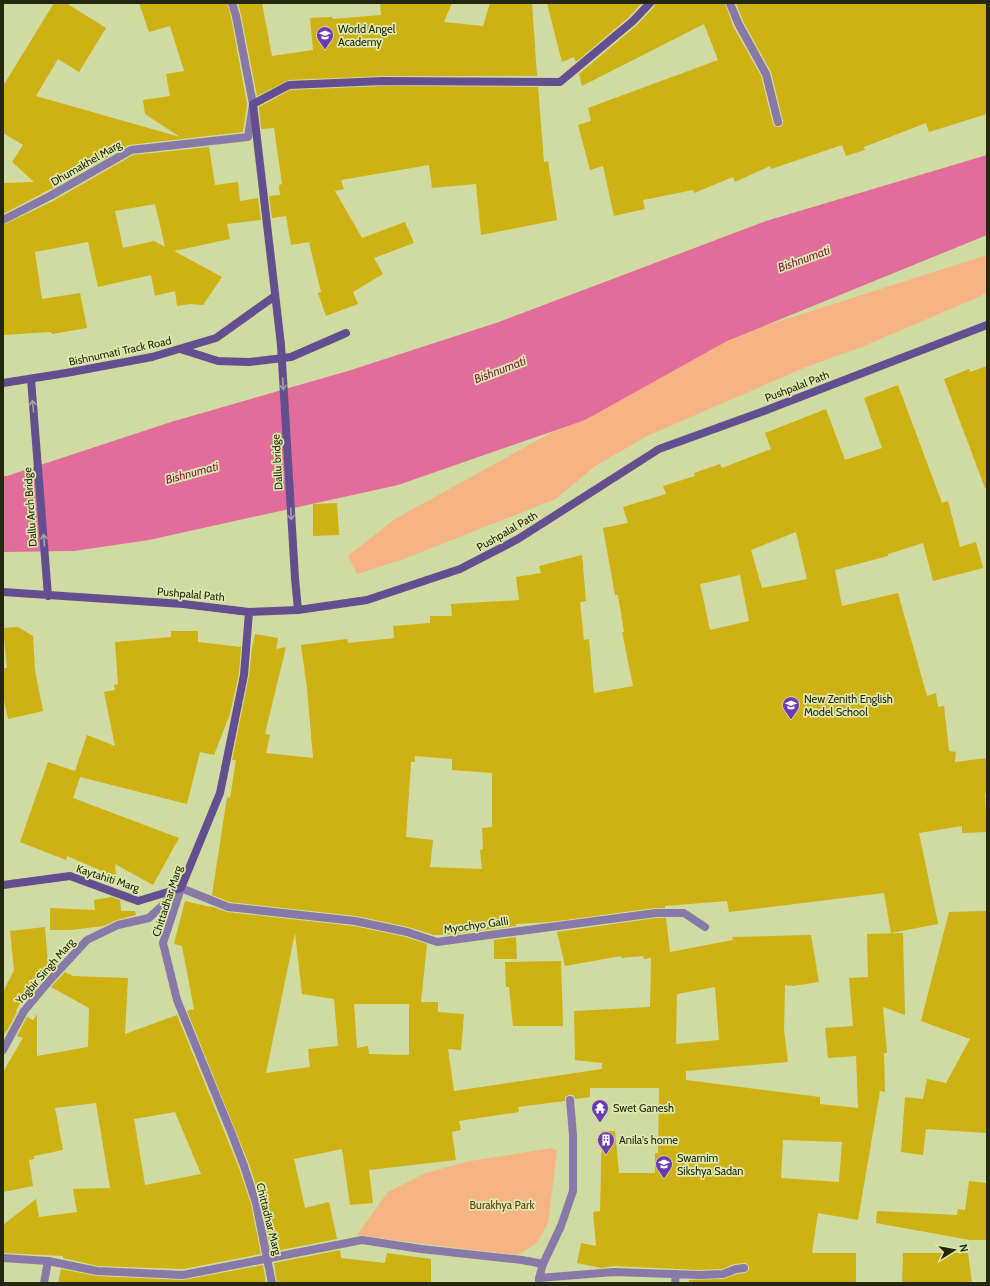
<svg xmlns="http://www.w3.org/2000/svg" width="990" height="1286" viewBox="0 0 990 1286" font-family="Cabin,sans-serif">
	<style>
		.green { fill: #f6b484 }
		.water { fill: #e26c9a }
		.building { fill: #ceb112; fill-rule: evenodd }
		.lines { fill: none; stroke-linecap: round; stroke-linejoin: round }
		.street { stroke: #877aa8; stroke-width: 8 }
		.secondary { stroke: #634e90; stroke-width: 8 }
		.secondary-bridge { stroke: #634e90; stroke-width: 8 }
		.oneway { stroke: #a6a39f }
		.labels { text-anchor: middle; stroke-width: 3.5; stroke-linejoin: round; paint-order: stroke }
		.poi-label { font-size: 11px; fill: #232710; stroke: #dce8ac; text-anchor: start }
		.street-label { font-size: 11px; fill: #232710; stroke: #dce8ac }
		.park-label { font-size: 11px; fill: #613918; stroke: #dce8ac }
		.water-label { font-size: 12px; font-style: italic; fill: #871c4e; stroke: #dce8ac }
	</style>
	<rect width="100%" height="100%" fill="#cfdba0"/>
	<path class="green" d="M 987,255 L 987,292 L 981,296 L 862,347 L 806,367 L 647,436 L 595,466 L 556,499 L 401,560 L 357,574 L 348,556 L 395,519 L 717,341 Z
		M 552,1148 L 557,1151 L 548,1223 L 536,1244 L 517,1255 L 416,1243 L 357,1235 L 388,1192 L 423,1174 L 465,1162 Z"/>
	<path class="water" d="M 987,155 L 987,235 L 727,341 L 585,420 L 398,485 L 149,540 L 74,551 L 3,552 L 3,476 L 7,476 L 171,422 L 348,371 L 499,322 L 766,221 Z"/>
	<path class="building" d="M 54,3 L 66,3 L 106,28 L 79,72 L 58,59 L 36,96 L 180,137 L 145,114 L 143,100 L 170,96 L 166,74 L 184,71 L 170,26 L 149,32 L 139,3 L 227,3 L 231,17 L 247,104 L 243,132 L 129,145 L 47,191 L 3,214 L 3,183 L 34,182 L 12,162 L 23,145 L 3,133 L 3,86 Z
		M 238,3 L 262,3 L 272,56 L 313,50 L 310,18 L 332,17 L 333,19 L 381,15 L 380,3 L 452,3 L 444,22 L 483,26 L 490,3 L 532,3 L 537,76 L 382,76 L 289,80 L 257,96 L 241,15 Z
		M 547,3 L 642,3 L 629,17 L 576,62 L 574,57 L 562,62 Z
		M 655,3 L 725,3 L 733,26 L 761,76 L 773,124 L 774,126 L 779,127 L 782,126 L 783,121 L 771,72 L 743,21 L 736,3 L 987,3 L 987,114 L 929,132 L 926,123 L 864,147 L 865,150 L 846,156 L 842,145 L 771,169 L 770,166 L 735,182 L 733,177 L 694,193 L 693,190 L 643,200 L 645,209 L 614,216 L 603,166 L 590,170 L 578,125 L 591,121 L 588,108 L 718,60 L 704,24 L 582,86 L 579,74 L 637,25 L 654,7 Z
		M 382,86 L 538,87 L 544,162 L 548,161 L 557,220 L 481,235 L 476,184 L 432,188 L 429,165 L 341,180 L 344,189 L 335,191 L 362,238 L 405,222 L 414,243 L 374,258 L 383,274 L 353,292 L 358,304 L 326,316 L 318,293 L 321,292 L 309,242 L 291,245 L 286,216 L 272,218 L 269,196 L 280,195 L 279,185 L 282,184 L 274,128 L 261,129 L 259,107 L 290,90 Z
		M 209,147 L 215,185 L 238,182 L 240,201 L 258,198 L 261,220 L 227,224 L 230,239 L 174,251 L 222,277 L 203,305 L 190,304 L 177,306 L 175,291 L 155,296 L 151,275 L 98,287 L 88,242 L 35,252 L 42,299 L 80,293 L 87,328 L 52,334 L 51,332 L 3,335 L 3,225 L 53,201 L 133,155 ZM 155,204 L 165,247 L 154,241 L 123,248 L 115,211 Z
		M 987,366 L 987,488 L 985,488 L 944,379 L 969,369 L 970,372 Z
		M 898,385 L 942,503 L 948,501 L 960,547 L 976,542 L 983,568 L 933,581 L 923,543 L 888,554 L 888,556 L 835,570 L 842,606 L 898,593 L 927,696 L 936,693 L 938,707 L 944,706 L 949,751 L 956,752 L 955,762 L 987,758 L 987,793 L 985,793 L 987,832 L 962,833 L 962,826 L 919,833 L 938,924 L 891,933 L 884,893 L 729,912 L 727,901 L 665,906 L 665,908 L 655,908 L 550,922 L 516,924 L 516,926 L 446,935 L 434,935 L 408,927 L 356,916 L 229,902 L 212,895 L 227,797 L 230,798 L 236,760 L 232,760 L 249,676 L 252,648 L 255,634 L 278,638 L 276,649 L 286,647 L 265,734 L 270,735 L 266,753 L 313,758 L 307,688 L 301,645 L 347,639 L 348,643 L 394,638 L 393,626 L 430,623 L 430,616 L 452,616 L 451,604 L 519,600 L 516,577 L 541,573 L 539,566 L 582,555 L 586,601 L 580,602 L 584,640 L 589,639 L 594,693 L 633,686 L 622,632 L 624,632 L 618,595 L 615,595 L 603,528 L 628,523 L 623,507 L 666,494 L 663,486 L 695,476 L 694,473 L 720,464 L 722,468 L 771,449 L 765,433 L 826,409 L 845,460 L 882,448 L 864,398 ZM 796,532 L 807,579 L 762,588 L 751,550 ZM 740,575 L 749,621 L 710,630 L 700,584 ZM 415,756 L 452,759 L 452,770 L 492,773 L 492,827 L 482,828 L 483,849 L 480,850 L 482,869 L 430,867 L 433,840 L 406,837 L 411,762 L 415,762 Z
		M 337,503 L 339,535 L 313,536 L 313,504 Z
		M 18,627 L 33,636 L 35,670 L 43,711 L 8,719 L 3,696 L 3,668 L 7,668 L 3,628 Z
		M 171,631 L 198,631 L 198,642 L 241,647 L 239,674 L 230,714 L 214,755 L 200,752 L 187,804 L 80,777 L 73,798 L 179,838 L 153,885 L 115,864 L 116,877 L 67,856 L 66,860 L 20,842 L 48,762 L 75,771 L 87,735 L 115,746 L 104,692 L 115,690 L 114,685 L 118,684 L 115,642 L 171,637 Z
		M 112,897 L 120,900 L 121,911 L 135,911 L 136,915 L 117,920 L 103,926 L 71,930 L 50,930 L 50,908 L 95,910 L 94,900 Z
		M 185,901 L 210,907 L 210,906 L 227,912 L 354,926 L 406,937 L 427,944 L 421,1002 L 438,1002 L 438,1012 L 464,1014 L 461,1050 L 448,1049 L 454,1091 L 602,1069 L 602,1063 L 575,1060 L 574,1011 L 650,1007 L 651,958 L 644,959 L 643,956 L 621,958 L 621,956 L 565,966 L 557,932 L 656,918 L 666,918 L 670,952 L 733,940 L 732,937 L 811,935 L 819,982 L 793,986 L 785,985 L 784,1030 L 788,1062 L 686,1071 L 686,1080 L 820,1097 L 820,1104 L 858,1108 L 856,1056 L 828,1058 L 825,1028 L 853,1026 L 849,978 L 868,977 L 867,934 L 903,933 L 905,1015 L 883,1007 L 887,1053 L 884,1053 L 885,1092 L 880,1091 L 858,1220 L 818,1213 L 812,1253 L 856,1253 L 856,1283 L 689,1283 L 689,1280 L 723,1279 L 737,1274 L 745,1273 L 749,1270 L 749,1267 L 746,1263 L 744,1263 L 734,1264 L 722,1269 L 700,1270 L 614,1266 L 601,1268 L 577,1263 L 581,1243 L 596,1246 L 593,1212 L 600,1211 L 602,1131 L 615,1131 L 619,1173 L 655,1173 L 655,1153 L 658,1153 L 659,1088 L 590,1088 L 590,1097 L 575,1099 L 573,1095 L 569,1095 L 565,1097 L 565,1101 L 518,1107 L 519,1112 L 459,1121 L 461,1130 L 452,1132 L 456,1160 L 369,1170 L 373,1203 L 350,1205 L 342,1149 L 294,1159 L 305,1208 L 329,1202 L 337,1239 L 271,1252 L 261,1201 L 249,1164 L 187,1011 L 194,1009 L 182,946 L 174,944 ZM 295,933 L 302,994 L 334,999 L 338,1046 L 308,1049 L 310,1067 L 266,1073 ZM 715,987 L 719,1040 L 676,1044 L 677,994 ZM 354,1004 L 409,1004 L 409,1055 L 369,1054 L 368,1046 L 357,1048 ZM 783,1140 L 842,1142 L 839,1182 L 781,1178 Z
		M 987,911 L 987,1133 L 926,1129 L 923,1155 L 901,1152 L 905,1097 L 923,1099 L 927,1079 L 946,1083 L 970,1039 L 921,1021 L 949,912 Z
		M 45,927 L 48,964 L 55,967 L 41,982 L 33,978 L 16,1011 L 17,1012 L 7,1031 L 6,1031 L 3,1036 L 3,992 L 14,970 L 10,931 Z
		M 516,937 L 517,959 L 494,959 L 494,940 Z
		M 561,961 L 563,1026 L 513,1026 L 509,987 L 506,987 L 505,962 Z
		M 65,972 L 73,976 L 128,978 L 125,1034 L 177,1015 L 239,1168 L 251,1204 L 261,1254 L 183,1269 L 98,1266 L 63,1258 L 63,1256 L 3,1253 L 3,1225 L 36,1199 L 39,1217 L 77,1212 L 73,1189 L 110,1188 L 96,1103 L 55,1108 L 63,1150 L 34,1156 L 34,1159 L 29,1160 L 33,1186 L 3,1192 L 3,1072 L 23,1038 L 17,1036 L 27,1017 L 33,1020 L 37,1014 L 37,1056 L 88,1047 L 89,1008 L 51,987 ZM 175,1112 L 201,1174 L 145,1185 L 134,1119 Z
		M 969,1181 L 987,1183 L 987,1240 L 970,1240 L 876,1223 L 877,1211 L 957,1215 L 958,1209 L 965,1210 Z
		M 340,1250 L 341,1258 L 385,1263 L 387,1253 L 431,1259 L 431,1283 L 277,1283 L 274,1263 Z
		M 903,1253 L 968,1253 L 972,1283 L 902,1283 Z
		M 263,1265 L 266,1283 L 58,1283 L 61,1269 L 97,1276 L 183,1280 Z"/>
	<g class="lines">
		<path class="street" d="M 730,3 L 738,23 L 766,74 L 778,122
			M 3,220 L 50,196 L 131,150 L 248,137 L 253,104 L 236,16 L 232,3
			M 181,888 L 228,907 L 355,921 L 407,932 L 437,942 L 656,913 L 684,913 L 705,927
			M 181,888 L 163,943 L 177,1000 L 231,1132 L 244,1166 L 256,1203 L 272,1283
			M 3,1050 L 24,1011 L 50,980 L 87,940 L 118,925 L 149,918 L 180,889
			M 3,1258 L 48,1261 L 97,1271 L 183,1275 L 362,1240 L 421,1249 L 522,1260 L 543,1264
			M 539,1278 L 614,1272 L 700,1275 L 723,1274 L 736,1269 L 744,1268
			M 539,1282 L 539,1278 L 543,1264 L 561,1226 L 573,1191 L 573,1135 L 570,1100
			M 44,1283 L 48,1261
			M 675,1283 L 676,1274"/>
		<path class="secondary" d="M 281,345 L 253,104 L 289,85 L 382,81 L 560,82 L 633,21 L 650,3
			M 180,349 L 218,361 L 249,362 L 291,357 L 346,333
			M 31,379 L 48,596
			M 3,383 L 66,373 L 152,357 L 216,338 L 275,296
			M 295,578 L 298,610
			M 3,592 L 183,604 L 249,612 L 298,610 L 367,600 L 460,569 L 518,539 L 659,449 L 764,411 L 987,325
			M 3,885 L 70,876 L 138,901 L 181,888 L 220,793 L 244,675 L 249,612"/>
		<path class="secondary-bridge" d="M 281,345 L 295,578"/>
	</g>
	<defs><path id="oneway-shaft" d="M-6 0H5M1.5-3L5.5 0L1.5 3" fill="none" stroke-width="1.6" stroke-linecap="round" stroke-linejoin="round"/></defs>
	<g class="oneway">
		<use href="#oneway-shaft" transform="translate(283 384) rotate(87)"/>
		<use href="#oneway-shaft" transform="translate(33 406) rotate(-95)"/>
		<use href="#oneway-shaft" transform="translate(291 514) rotate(87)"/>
		<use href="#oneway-shaft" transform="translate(44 540) rotate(-94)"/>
	</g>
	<defs>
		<g id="school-pin" transform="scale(0.9)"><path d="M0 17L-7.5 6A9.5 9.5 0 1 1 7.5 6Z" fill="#6a3bb2" stroke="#dce8ac"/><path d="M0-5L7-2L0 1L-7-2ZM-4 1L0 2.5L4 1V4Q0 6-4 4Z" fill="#fff"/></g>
		<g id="temple-pin" transform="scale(0.9)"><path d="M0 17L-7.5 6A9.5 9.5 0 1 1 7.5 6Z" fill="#6a3bb2" stroke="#dce8ac"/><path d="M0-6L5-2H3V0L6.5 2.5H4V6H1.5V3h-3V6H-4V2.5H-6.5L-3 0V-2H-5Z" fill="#fff"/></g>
		<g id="building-pin" transform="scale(0.9)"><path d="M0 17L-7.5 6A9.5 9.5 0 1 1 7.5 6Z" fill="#6a3bb2" stroke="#dce8ac"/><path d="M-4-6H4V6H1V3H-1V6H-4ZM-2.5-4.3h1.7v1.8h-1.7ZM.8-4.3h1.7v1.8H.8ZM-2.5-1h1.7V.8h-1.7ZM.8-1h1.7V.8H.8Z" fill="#fff"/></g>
	</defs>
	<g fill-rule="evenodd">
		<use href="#school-pin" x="325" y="35"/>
		<use href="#school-pin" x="791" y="705"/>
		<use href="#temple-pin" x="600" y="1108"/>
		<use href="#building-pin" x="606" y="1140"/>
		<use href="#school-pin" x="664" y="1164"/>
	</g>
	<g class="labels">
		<g class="poi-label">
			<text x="338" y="33">World Angel<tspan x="338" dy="13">Academy</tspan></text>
			<text x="804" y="703">New Zenith English<tspan x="804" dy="13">Model School</tspan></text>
			<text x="613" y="1112">Swet Ganesh</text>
			<text x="619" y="1144">Anila's home</text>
			<text x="677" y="1162">Swarnim<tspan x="677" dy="13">Sikshya Sadan</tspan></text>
		</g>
		<g class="street-label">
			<text transform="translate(86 163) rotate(-30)" y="4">Dhumakhel Marg</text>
			<text transform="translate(120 351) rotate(-12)" y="4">Bishnumati Track Road</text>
			<text transform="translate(797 386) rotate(-21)" y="4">Pushpalal Path</text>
			<text transform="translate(277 462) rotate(-93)" y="4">Dallu bridge</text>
			<text transform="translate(30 507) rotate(-94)" y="4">Dallu Arch Bridge</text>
			<text transform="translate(507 531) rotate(-30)" y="4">Pushpalal Path</text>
			<text transform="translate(191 594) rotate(5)" y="4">Pushpalal Path</text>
			<text transform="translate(108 878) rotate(18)" y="4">Kaytahiti Marg</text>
			<text transform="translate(167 901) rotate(-72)" y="4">Chittadhar Marg</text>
			<text transform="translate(476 925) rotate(-8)" y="4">Myochyo Galli</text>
			<text transform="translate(45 971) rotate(-49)" y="4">Yogbir Singh Marg</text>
			<text transform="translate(269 1219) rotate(76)" y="4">Chittadhar Marg</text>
		</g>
		<g class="park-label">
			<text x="502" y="1209">Burakhya Park</text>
		</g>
		<g class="water-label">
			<text transform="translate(804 259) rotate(-20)" y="4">Bishnumati</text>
			<text transform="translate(500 370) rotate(-21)" y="4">Bishnumati</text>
			<text transform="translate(192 473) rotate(-15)" y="4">Bishnumati</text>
		</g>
	</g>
	<rect width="990" height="1286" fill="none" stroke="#232710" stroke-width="8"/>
	<g transform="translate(954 1250) rotate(79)" stroke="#dce8ac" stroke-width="3" paint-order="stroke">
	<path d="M0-3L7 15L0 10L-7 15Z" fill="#232710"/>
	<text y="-6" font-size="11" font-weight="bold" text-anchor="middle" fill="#232710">N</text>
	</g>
</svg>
